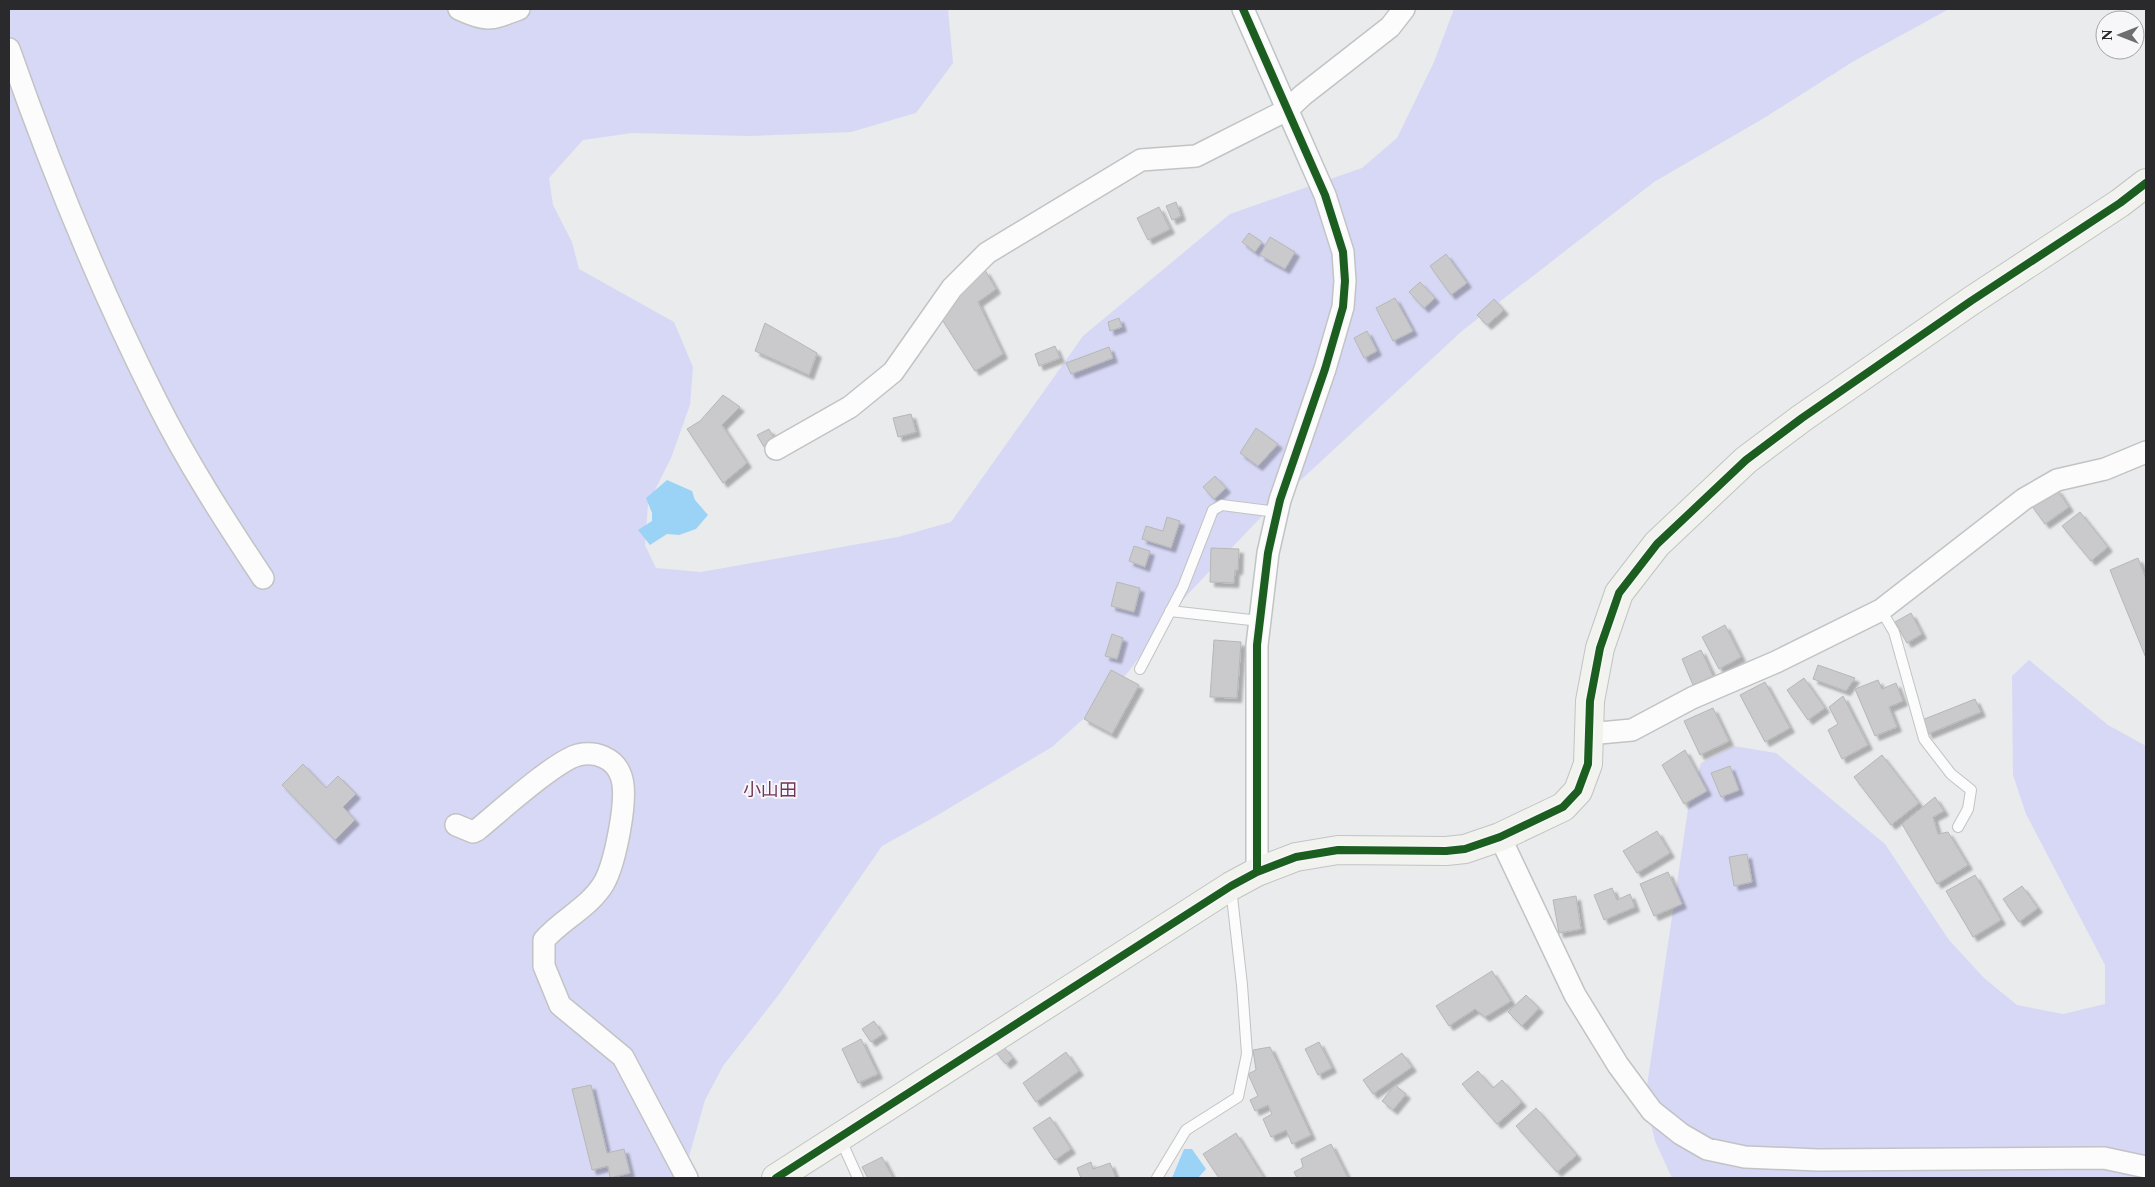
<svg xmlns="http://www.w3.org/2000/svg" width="2155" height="1187" viewBox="0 0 2155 1187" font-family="Spectral,'Noto Sans JP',serif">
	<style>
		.green { fill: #d7d8f5 }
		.water { fill: #9bd3f7 }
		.building { fill: #cacacc; stroke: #b6b7b8; filter: url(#shadow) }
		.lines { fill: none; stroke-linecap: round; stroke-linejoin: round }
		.lane-casing { stroke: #c2c3c4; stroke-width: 12 }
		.street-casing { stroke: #c2c3c4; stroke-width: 24 }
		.secondary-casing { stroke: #c2c3c4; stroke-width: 30 }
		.lane { stroke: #fcfcfc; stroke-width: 10 }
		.street { stroke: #fcfcfc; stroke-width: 21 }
		.secondary { stroke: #f2f2ef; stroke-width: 28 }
		.cycleway-casing { stroke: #f7f7fa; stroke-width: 11 }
		.cycleway { stroke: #1b5e20; stroke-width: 8 }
		.labels { text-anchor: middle; stroke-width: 4; stroke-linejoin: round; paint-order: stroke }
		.quarter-label { font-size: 18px; fill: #733458; stroke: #f7f7fa }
	</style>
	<defs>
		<filter id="shadow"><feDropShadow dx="4.5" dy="4.5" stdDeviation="1" flood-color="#0004"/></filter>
	</defs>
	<rect width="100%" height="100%" fill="#eaebec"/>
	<path class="green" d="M 9,9 L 948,9 L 953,63 L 916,113 L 851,132 L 749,136 L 632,133 L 583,140 L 549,178 L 553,205 L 572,242 L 579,269 L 674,322 L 693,367 L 690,405 L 671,458 L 648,504 L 645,545 L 656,568 L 701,572 L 898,537 L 951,522 L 1083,336 L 1230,214 L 1362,168 L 1397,138 L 1434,62 L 1454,9 L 1949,9 L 1854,61 L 1764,118 L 1654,182 L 1462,331 L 1263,515 L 1187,595 L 1112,693 L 1052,747 L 931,819 L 882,846 L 780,993 L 723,1066 L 705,1100 L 683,1178 L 9,1178 Z
		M 2029,660 L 2108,725 L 2146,746 L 2146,1178 L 1672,1178 L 1655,1141 L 1645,1099 L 1688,809 L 1701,763 L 1734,746 L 1776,753 L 1885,844 L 1949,940 L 1984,978 L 2017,1005 L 2063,1014 L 2105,1004 L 2105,965 L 2026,814 L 2013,775 L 2012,676 Z"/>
	<path class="water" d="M 667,480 L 692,491 L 695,500 L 708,515 L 696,529 L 679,535 L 667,534 L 650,545 L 638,530 L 652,521 L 652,513 L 646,498 Z
		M 1184,1149 L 1192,1149 L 1206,1169 L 1198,1178 L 1172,1178 Z"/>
	<path class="building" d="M 1176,202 L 1181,216 L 1172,220 L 1166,206 Z
		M 1159,207 L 1170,229 L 1148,240 L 1137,218 Z
		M 1249,233 L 1262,242 L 1255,252 L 1242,242 Z
		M 1270,237 L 1295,252 L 1285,269 L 1260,255 Z
		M 1446,254 L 1467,283 L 1451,295 L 1430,266 Z
		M 985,270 L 996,289 L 978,302 L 1003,354 L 975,371 L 941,318 L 965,284 Z
		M 1420,282 L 1435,298 L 1424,308 L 1409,292 Z
		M 1395,298 L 1413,331 L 1393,341 L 1376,308 Z
		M 1494,299 L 1504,310 L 1487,325 L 1477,315 Z
		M 1119,318 L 1122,327 L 1110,331 L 1108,322 Z
		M 765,323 L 817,353 L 809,375 L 755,351 Z
		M 1367,331 L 1377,351 L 1364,358 L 1354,338 Z
		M 1055,346 L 1060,358 L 1039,366 L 1035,354 Z
		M 1109,347 L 1113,358 L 1071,374 L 1066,363 Z
		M 723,395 L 740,407 L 722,425 L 747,463 L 723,483 L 687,429 L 700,421 Z
		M 911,414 L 916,432 L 898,437 L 893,418 Z
		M 1256,428 L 1278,444 L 1258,466 L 1240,453 Z
		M 769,429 L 776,442 L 764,447 L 757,435 Z
		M 1215,476 L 1226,488 L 1214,499 L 1203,487 Z
		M 2057,489 L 2069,507 L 2045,524 L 2031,505 Z
		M 2080,512 L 2108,547 L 2091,561 L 2062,526 Z
		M 1167,517 L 1180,521 L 1171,548 L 1142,539 L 1146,526 L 1163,531 Z
		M 1134,546 L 1150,551 L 1145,567 L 1129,561 Z
		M 1211,548 L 1239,549 L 1238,570 L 1235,570 L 1234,583 L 1210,582 Z
		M 2138,558 L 2146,579 L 2146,658 L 2110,570 Z
		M 1117,582 L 1140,588 L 1134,612 L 1111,606 Z
		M 1911,613 L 1922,634 L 1907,643 L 1895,622 Z
		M 1725,625 L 1741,657 L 1719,669 L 1702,637 Z
		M 1112,634 L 1123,638 L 1117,659 L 1105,656 Z
		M 1214,640 L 1241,642 L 1237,698 L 1210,697 Z
		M 1701,650 L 1713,676 L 1693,685 L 1682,659 Z
		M 1818,665 L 1855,678 L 1846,691 L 1813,679 Z
		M 1111,670 L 1139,685 L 1112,734 L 1084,719 Z
		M 1804,678 L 1825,708 L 1808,720 L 1787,690 Z
		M 1878,680 L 1882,689 L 1896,683 L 1903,701 L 1889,707 L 1897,727 L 1875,736 L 1855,689 Z
		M 1765,682 L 1790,728 L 1765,742 L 1740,695 Z
		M 1843,696 L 1868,745 L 1842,759 L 1828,730 L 1838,724 L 1829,707 Z
		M 1975,699 L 1981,712 L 1928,734 L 1922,720 Z
		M 1713,708 L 1729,741 L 1700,755 L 1684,721 Z
		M 1685,750 L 1707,791 L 1684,804 L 1662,765 Z
		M 1882,755 L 1919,803 L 1891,825 L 1854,777 Z
		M 303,764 L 326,788 L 338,776 L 356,794 L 343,807 L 355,820 L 335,840 L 282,785 Z
		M 1730,766 L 1739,790 L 1721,797 L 1711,773 Z
		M 1935,797 L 1944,811 L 1933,817 L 1938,834 L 1948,832 L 1968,865 L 1937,884 L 1902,824 Z
		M 1657,831 L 1670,853 L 1637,873 L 1623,851 Z
		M 1747,854 L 1752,882 L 1734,886 L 1729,857 Z
		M 1668,872 L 1682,904 L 1654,916 L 1640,884 Z
		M 1975,875 L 2001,920 L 1973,937 L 1946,891 Z
		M 2022,886 L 2038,908 L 2019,922 L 2003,899 Z
		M 1612,888 L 1617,900 L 1630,894 L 1635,907 L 1604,920 L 1594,895 Z
		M 1576,896 L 1581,929 L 1559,933 L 1553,900 Z
		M 1492,971 L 1511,1001 L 1485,1017 L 1475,1009 L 1449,1026 L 1436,1006 Z
		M 1526,995 L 1539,1008 L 1522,1026 L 1508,1012 Z
		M 874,1021 L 883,1034 L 871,1042 L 862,1029 Z
		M 861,1039 L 878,1074 L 858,1083 L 842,1049 Z
		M 1319,1042 L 1332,1068 L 1318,1075 L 1305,1049 Z
		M 1004,1047 L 1013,1058 L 1006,1064 L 996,1053 Z
		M 1270,1047 L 1311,1135 L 1292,1144 L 1286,1130 L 1271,1137 L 1263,1119 L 1272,1114 L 1268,1105 L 1255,1111 L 1250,1100 L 1258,1096 L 1248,1074 L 1256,1070 L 1253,1050 Z
		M 1066,1052 L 1079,1071 L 1036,1102 L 1023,1083 Z
		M 1402,1053 L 1412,1067 L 1373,1094 L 1363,1080 Z
		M 1478,1071 L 1493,1088 L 1502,1080 L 1522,1102 L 1497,1124 L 1462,1084 Z
		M 591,1085 L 607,1153 L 624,1149 L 630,1173 L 610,1178 L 608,1166 L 592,1170 L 572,1089 Z
		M 1395,1085 L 1406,1094 L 1393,1110 L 1382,1101 Z
		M 1536,1108 L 1577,1155 L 1557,1172 L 1516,1126 Z
		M 1050,1117 L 1071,1149 L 1055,1160 L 1033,1128 Z
		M 1236,1133 L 1264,1178 L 1219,1178 L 1203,1154 Z
		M 1331,1144 L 1348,1178 L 1297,1178 L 1294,1172 L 1303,1167 L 1301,1159 Z
		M 882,1157 L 893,1178 L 868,1178 L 862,1167 Z
		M 1091,1162 L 1093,1169 L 1110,1163 L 1116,1178 L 1081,1178 L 1077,1168 Z"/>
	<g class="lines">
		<g class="lane-casing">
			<path id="lane" d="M 1881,610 L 1894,632 L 1924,739 L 1951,774 L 1971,790 L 1968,809 L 1958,827
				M 1170,611 L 1260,621
				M 1140,669 L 1183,587 L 1213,510 L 1222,505 L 1277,512
				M 840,1138 L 858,1178
				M 1157,1178 L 1186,1130 L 1238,1097 L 1247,1054 L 1242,985 L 1231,888"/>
		</g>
		<g class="street-casing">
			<path id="street" d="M 459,9 C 487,22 490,20 519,9
				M 1243,9 L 1325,195 L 1343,252 L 1345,281 L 1343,307 L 1325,369 L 1280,500 L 1268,553 L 1257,645 L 1257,872
				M 9,49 C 51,169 99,287 156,400 C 187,462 225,521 263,578
				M 776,449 L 850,407 L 893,372 L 952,288 L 987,253 L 1141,160 L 1196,156 L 1287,110 L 1303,95 L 1390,27 L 1404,9
				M 1588,734 L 1632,730 L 1692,698 L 1776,662 L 1881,610 L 2024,499 L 2057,480 L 2105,469 L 2146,452
				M 456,825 L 473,832 L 477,830 C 498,813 555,761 578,755 C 596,751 615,758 621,776 C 629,797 615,863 604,883 C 589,908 562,919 544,940 L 544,966 L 560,1005 L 623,1057 L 687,1178
				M 1500,837 L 1575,995 L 1618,1065 L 1652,1111 L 1681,1134 L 1707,1149 L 1745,1157 L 1818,1160 L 2104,1158 L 2146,1167"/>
		</g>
		<g class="secondary-casing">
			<path id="secondary" d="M 776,1178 L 1231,886 L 1257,872 L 1296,857 L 1338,850 L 1446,851 L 1465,849 L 1500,837 L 1563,807 L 1578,791 L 1588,764 L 1590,701 L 1600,648 L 1619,593 L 1657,544 L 1746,460 L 1802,418 L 1971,301 L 2120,203 L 2146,183"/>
		</g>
		<use href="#lane" class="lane"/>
		<use href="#street" class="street"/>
		<use href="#secondary" class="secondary"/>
		<g class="cycleway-casing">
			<path id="cycleway" d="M 1243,9 L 1325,195 L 1343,252 L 1345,281 L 1343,307 L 1325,369 L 1280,500 L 1268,553 L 1257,645 L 1257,872
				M 776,1178 L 1231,886 L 1257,872 L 1296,857 L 1338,850 L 1446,851 L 1465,849 L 1500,837 L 1563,807 L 1578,791 L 1588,764 L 1590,701 L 1600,648 L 1619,593 L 1657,544 L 1746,460 L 1802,418 L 1971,301 L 2120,203 L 2146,183"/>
		</g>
		<use href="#cycleway" class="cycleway"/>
	</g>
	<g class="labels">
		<g class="quarter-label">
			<text x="770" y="796">小山田</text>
		</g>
	</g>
	<rect width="2155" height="1187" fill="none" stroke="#2a2a2c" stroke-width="20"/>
	<g transform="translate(2120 35) rotate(270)"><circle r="24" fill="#f7f7fa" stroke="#a5a5a8"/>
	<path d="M0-4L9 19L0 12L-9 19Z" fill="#6d6e6f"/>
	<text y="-8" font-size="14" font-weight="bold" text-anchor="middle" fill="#2a2a2c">N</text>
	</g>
</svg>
